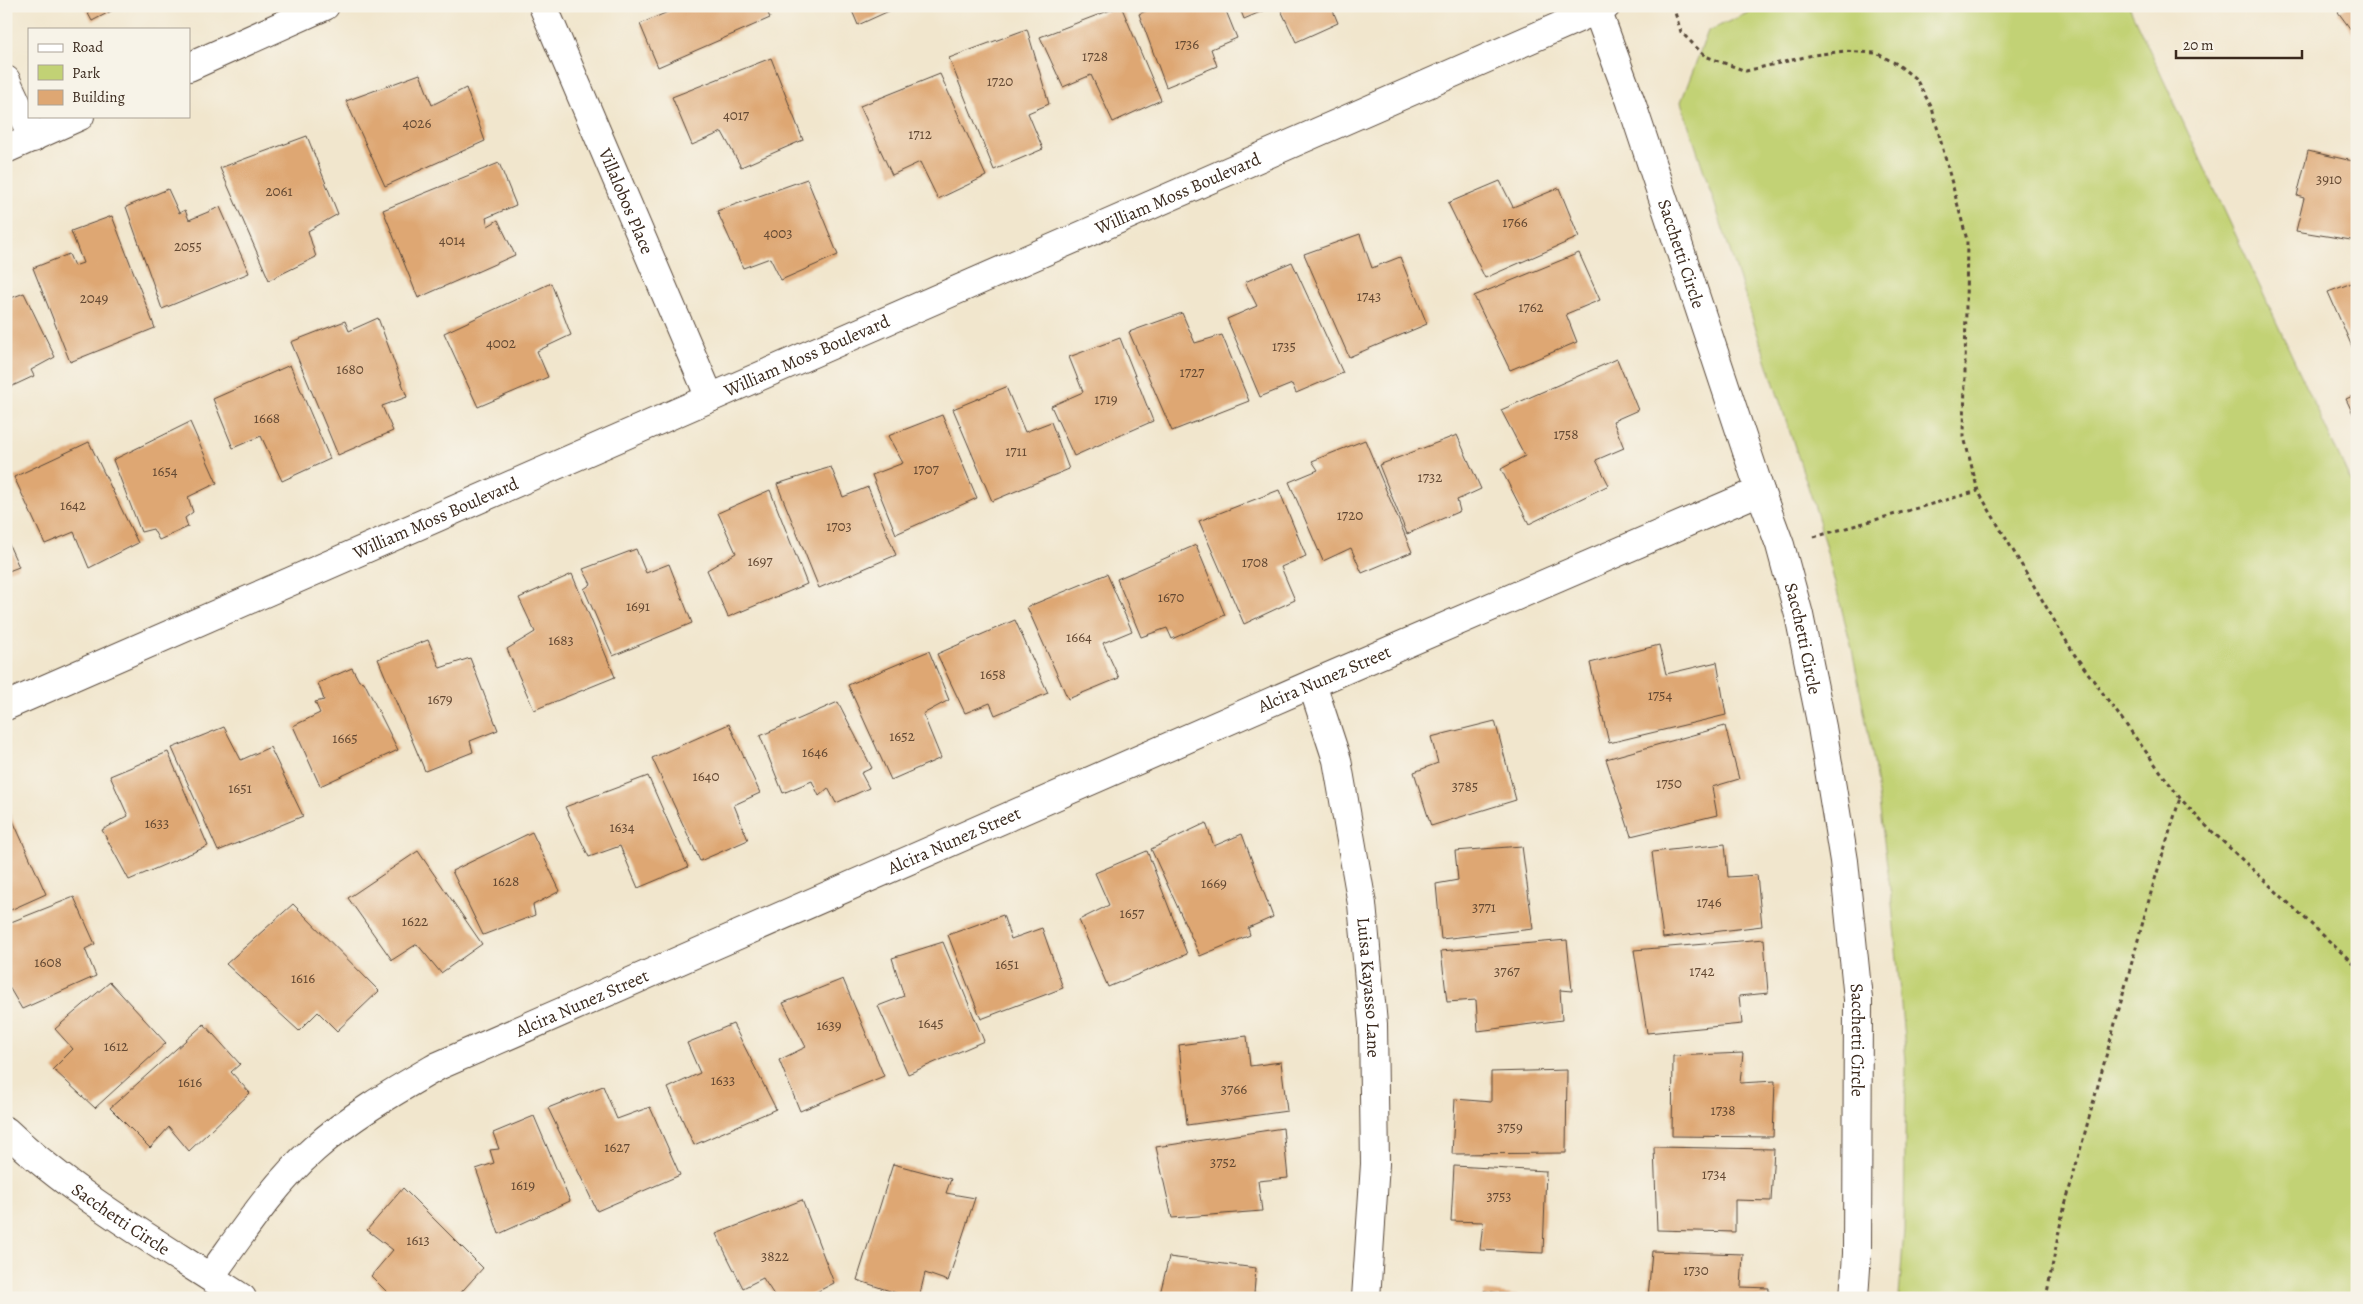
<svg xmlns="http://www.w3.org/2000/svg" width="2363" height="1304" viewBox="0 0 2363 1304" font-family="Alegreya,serif">
	<style>
		.green { fill: #c2d275; stroke: #7e7e4a }
		.building { fill: #dea773 }
		.lines { fill: none; stroke-linecap: round; stroke-linejoin: round }
		.street-casing { stroke: #564638; stroke-width: 30 }
		.secondary-casing { stroke: #564638; stroke-width: 30 }
		.path { stroke: #564638; stroke-width: 3; stroke-dasharray: 4 4; stroke-linecap: butt }
		.street { stroke: #fff; stroke-width: 28 }
		.secondary { stroke: #fff; stroke-width: 28 }
		.labels { text-anchor: middle; stroke-width: 4; stroke-linejoin: round; paint-order: stroke }
		.number-label { font-size: 15px; fill: #644933 }
		.street-label { font-size: 18px; fill: #3b2a1e; stroke: #f7f3e8 }
	</style>
	<rect width="100%" height="100%" fill="#f7f3e8"/>
	<filter id="ink" filterUnits="userSpaceOnUse"><feTurbulence type="fractalNoise" baseFrequency=".02" numOctaves="2"/><feDisplacementMap in="SourceGraphic" scale="10" xChannelSelector="R" yChannelSelector="G"/><feConvolveMatrix kernelMatrix="1 2 1 2 8 2 1 2 1" color-interpolation-filters="sRGB"/></filter>
	<filter id="wash" filterUnits="userSpaceOnUse"><feTurbulence type="fractalNoise" baseFrequency=".0096" numOctaves="4" result="noise"/><feDisplacementMap in="SourceGraphic" scale="20" xChannelSelector="R" yChannelSelector="G"/><feGaussianBlur stdDeviation="1.12" result="paint"/><feColorMatrix in="noise" values="0 0 0 0 0 0 0 0 0 0 0 0 0 0 0 0 0 1.4 0 .05"/><feComposite in="paint" operator="in"/></filter>
	<g filter="url(#wash)">
		<rect width="100%" height="100%" fill="#f1e6cd"/>
		<path class="green" d="M 1763,6 L 2129,6 L 2357,495 L 2357,1298 L 1899,1298 L 1904,1230 L 1906,1061 L 1892,904 L 1874,763 L 1852,649 L 1817,514 L 1681,102 L 1708,31 Z"/>
		<g id="blocks">
			<path class="building" d="M 84,6 L 121,6 L 92,21 Z
				M 667,6 L 765,6 L 770,18 L 658,67 L 640,24 L 670,11 Z
				M 850,6 L 900,6 L 858,25 Z
				M 1121,6 L 1161,100 L 1113,122 L 1091,75 L 1063,87 L 1040,37 Z
				M 1157,6 L 1224,6 L 1237,38 L 1211,49 L 1217,66 L 1166,87 L 1139,14 Z
				M 1239,6 L 1274,6 L 1244,19 Z
				M 1279,6 L 1331,6 L 1338,23 L 1296,42 Z
				M 2347,6 L 2357,6 L 2357,38 L 2338,12 Z
				M 1027,29 L 1049,104 L 1028,113 L 1043,149 L 994,170 L 949,58 Z
				M 771,58 L 803,140 L 741,167 L 722,132 L 692,145 L 672,97 Z
				M 420,74 L 432,105 L 466,88 L 485,141 L 385,186 L 346,101 Z
				M 940,74 L 986,176 L 938,199 L 920,162 L 892,175 L 860,106 Z
				M 307,136 L 338,214 L 308,231 L 316,257 L 269,280 L 220,168 Z
				M 2308,151 L 2357,162 L 2357,241 L 2296,231 L 2304,198 L 2297,196 Z
				M 499,163 L 516,205 L 486,218 L 488,226 L 498,220 L 515,255 L 418,298 L 383,210 Z
				M 807,179 L 838,255 L 781,280 L 770,258 L 743,268 L 717,211 Z
				M 1500,181 L 1513,207 L 1559,188 L 1579,237 L 1485,278 L 1448,203 Z
				M 168,189 L 179,213 L 185,210 L 189,220 L 220,207 L 249,273 L 162,309 L 126,207 Z
				M 112,216 L 155,328 L 70,362 L 33,268 L 69,254 L 74,266 L 83,263 L 71,231 Z
				M 1360,234 L 1372,268 L 1400,257 L 1427,324 L 1349,357 L 1304,254 Z
				M 1579,253 L 1600,300 L 1566,314 L 1577,342 L 1510,370 L 1474,296 Z
				M 1292,262 L 1343,373 L 1296,393 L 1292,384 L 1260,397 L 1227,319 L 1257,306 L 1245,282 Z
				M 2357,281 L 2357,358 L 2328,292 Z
				M 551,283 L 571,335 L 537,351 L 548,377 L 478,407 L 444,333 Z
				M 24,293 L 55,357 L 31,370 L 34,376 L 6,389 L 6,300 Z
				M 1182,313 L 1195,343 L 1222,335 L 1249,401 L 1172,431 L 1129,332 Z
				M 378,318 L 407,397 L 382,406 L 393,431 L 338,455 L 291,342 L 345,321 L 349,331 Z
				M 1120,338 L 1153,421 L 1074,456 L 1051,406 L 1083,392 L 1069,357 Z
				M 1617,359 L 1638,410 L 1613,421 L 1624,448 L 1596,460 L 1609,485 L 1529,524 L 1501,469 L 1525,456 L 1501,410 Z
				M 290,365 L 330,459 L 282,481 L 261,436 L 233,448 L 213,399 Z
				M 1006,387 L 1025,432 L 1051,422 L 1069,469 L 992,501 L 953,409 Z
				M 2357,394 L 2357,422 L 2346,399 Z
				M 942,415 L 977,498 L 896,534 L 872,475 L 903,463 L 888,436 Z
				M 190,422 L 217,483 L 188,497 L 193,512 L 185,518 L 188,527 L 159,540 L 153,529 L 141,532 L 113,460 Z
				M 1457,435 L 1481,489 L 1457,500 L 1460,511 L 1407,534 L 1379,465 Z
				M 1365,440 L 1412,552 L 1362,573 L 1351,548 L 1323,561 L 1289,482 L 1318,470 L 1312,461 Z
				M 89,442 L 138,543 L 89,568 L 74,532 L 45,544 L 14,477 Z
				M 831,467 L 843,497 L 868,487 L 896,555 L 819,588 L 777,484 Z
				M 770,490 L 807,584 L 728,617 L 707,570 L 736,553 L 718,513 Z
				M 1279,490 L 1306,556 L 1281,567 L 1295,600 L 1244,624 L 1199,521 Z
				M 6,538 L 19,567 L 6,572 Z
				M 1196,545 L 1225,615 L 1172,639 L 1167,628 L 1141,637 L 1117,579 Z
				M 636,549 L 646,573 L 669,564 L 692,623 L 613,656 L 584,589 L 591,584 L 583,569 Z
				M 572,574 L 615,677 L 534,710 L 507,649 L 535,632 L 519,598 Z
				M 1107,574 L 1132,631 L 1103,643 L 1119,678 L 1068,699 L 1027,607 Z
				M 1015,620 L 1048,693 L 995,715 L 990,703 L 965,713 L 937,654 Z
				M 428,640 L 440,668 L 470,658 L 498,730 L 470,741 L 473,752 L 425,771 L 378,659 Z
				M 1659,645 L 1666,674 L 1717,662 L 1726,715 L 1609,743 L 1590,663 Z
				M 929,651 L 949,700 L 923,714 L 941,758 L 891,780 L 848,685 Z
				M 352,668 L 359,681 L 364,682 L 398,750 L 320,786 L 293,726 L 320,713 L 315,702 L 324,700 L 318,683 Z
				M 838,702 L 872,768 L 861,773 L 869,788 L 836,803 L 828,788 L 819,796 L 812,781 L 783,793 L 760,736 Z
				M 1495,721 L 1516,800 L 1431,826 L 1414,772 L 1438,763 L 1431,737 Z
				M 729,724 L 760,793 L 734,805 L 748,840 L 700,861 L 652,758 Z
				M 1725,726 L 1739,779 L 1712,787 L 1717,815 L 1631,836 L 1606,759 Z
				M 224,727 L 241,760 L 270,747 L 303,816 L 218,851 L 172,748 Z
				M 168,752 L 208,846 L 129,880 L 102,830 L 128,816 L 110,776 Z
				M 648,776 L 688,867 L 638,888 L 620,846 L 589,857 L 565,807 Z
				M 10,814 L 46,894 L 6,912 L 6,816 Z
				M 1206,823 L 1214,846 L 1242,834 L 1273,917 L 1248,928 L 1250,935 L 1200,956 L 1151,849 Z
				M 532,832 L 560,891 L 533,905 L 535,915 L 483,935 L 452,871 Z
				M 1725,844 L 1728,877 L 1757,875 L 1762,926 L 1663,938 L 1652,852 Z
				M 1522,846 L 1533,929 L 1441,939 L 1436,884 L 1458,880 L 1455,851 Z
				M 418,851 L 482,944 L 441,973 L 417,944 L 392,960 L 348,898 Z
				M 1147,851 L 1187,954 L 1108,987 L 1079,920 L 1109,905 L 1095,873 Z
				M 74,897 L 95,944 L 85,949 L 96,976 L 22,1009 L 6,982 L 6,924 Z
				M 293,904 L 379,991 L 337,1031 L 318,1012 L 299,1031 L 226,964 Z
				M 1003,915 L 1011,939 L 1042,928 L 1063,988 L 981,1019 L 948,935 Z
				M 1764,939 L 1768,993 L 1739,996 L 1742,1024 L 1647,1033 L 1634,950 Z
				M 1567,940 L 1572,991 L 1560,990 L 1562,1020 L 1478,1031 L 1476,1000 L 1447,1002 L 1441,951 Z
				M 943,942 L 984,1041 L 908,1074 L 878,1006 L 904,996 L 892,958 Z
				M 843,979 L 884,1076 L 800,1111 L 779,1060 L 806,1047 L 783,1003 Z
				M 110,982 L 166,1043 L 95,1108 L 53,1069 L 73,1049 L 55,1029 Z
				M 204,1024 L 240,1064 L 231,1072 L 250,1093 L 189,1151 L 169,1127 L 150,1148 L 110,1108 Z
				M 733,1024 L 776,1109 L 694,1145 L 668,1088 L 700,1073 L 687,1043 Z
				M 1247,1036 L 1250,1066 L 1281,1062 L 1287,1111 L 1187,1125 L 1179,1045 Z
				M 1743,1053 L 1740,1083 L 1775,1081 L 1773,1137 L 1672,1136 L 1673,1056 Z
				M 1567,1070 L 1566,1153 L 1452,1154 L 1455,1099 L 1491,1102 L 1491,1072 Z
				M 603,1086 L 617,1119 L 650,1107 L 680,1175 L 597,1211 L 548,1108 Z
				M 534,1116 L 570,1201 L 499,1234 L 476,1169 L 494,1163 L 490,1150 L 499,1149 L 493,1133 Z
				M 1283,1128 L 1288,1178 L 1258,1181 L 1262,1211 L 1172,1218 L 1156,1147 Z
				M 1654,1147 L 1774,1149 L 1771,1201 L 1735,1200 L 1735,1232 L 1657,1230 Z
				M 893,1164 L 951,1179 L 946,1193 L 975,1198 L 948,1281 L 925,1273 L 919,1298 L 911,1298 L 857,1280 Z
				M 1454,1166 L 1546,1171 L 1543,1253 L 1480,1250 L 1483,1222 L 1451,1221 Z
				M 403,1188 L 483,1268 L 456,1298 L 393,1298 L 371,1276 L 393,1250 L 367,1230 Z
				M 802,1200 L 834,1283 L 805,1298 L 776,1298 L 763,1278 L 743,1288 L 716,1234 Z
				M 1652,1251 L 1743,1254 L 1741,1287 L 1769,1288 L 1768,1298 L 1648,1298 Z
				M 1169,1257 L 1256,1268 L 1254,1294 L 1275,1298 L 1159,1298 Z
				M 1484,1291 L 1526,1297 L 1526,1298 L 1482,1298 Z"/>
		</g>
	</g>
	<g filter="url(#ink)">
		<use href="#blocks" fill-opacity="0" stroke="#564638" stroke-width="1"/>
		<g class="lines">
			<g class="street-casing">
				<g id="street">
					<path id="s1" d="M 543,6 L 710,398"/>
					<path id="s2" d="M 1597,10 L 1631,102 L 1760,491 L 1780,545 L 1799,615 L 1822,727 L 1844,861 L 1858,999 L 1857,1254 L 1854,1298"/>
					<path d="M 189,67 L 325,6"/>
					<path d="M 6,80 L 33,138"/>
					<path d="M 6,149 L 80,116"/>
					<path id="s3" d="M 1312,684 L 1337,760 L 1362,904 L 1373,1024 L 1375,1164 L 1366,1298"/>
					<path id="s4" d="M 6,1131 C 76,1197 161,1245 242,1298"/>
					<path id="s5" d="M 210,1277 C 242,1233 273,1185 314,1149 C 351,1116 395,1091 438,1066 L 1312,684 L 1760,491"/>
				</g>
			</g>
			<g class="secondary-casing">
				<g id="secondary">
					<path id="s6" d="M 6,706 L 1606,6"/>
				</g>
			</g>
			<path class="path" d="M 1673,6 L 1681,32 L 1705,56 L 1746,71 L 1813,55 L 1845,51 L 1876,53 L 1897,64 L 1916,79 L 1932,108 L 1967,240 L 1964,437 L 1978,491 L 2074,654 L 2180,798 L 2202,822 L 2357,967
				M 1814,537 L 1978,491
				M 2046,1298 L 2062,1216 L 2152,889 L 2180,798"/>
			<use href="#street" class="street"/>
			<use href="#secondary" class="secondary"/>
		</g>
	</g>
	<g class="labels">
		<g class="number-label">
			<text x="1187" y="49">1736</text>
			<text x="1095" y="61">1728</text>
			<text x="1000" y="86">1720</text>
			<text x="736" y="120">4017</text>
			<text x="417" y="128">4026</text>
			<text x="920" y="139">1712</text>
			<text x="2329" y="184">3910</text>
			<text x="279" y="196">2061</text>
			<text x="1515" y="227">1766</text>
			<text x="778" y="238">4003</text>
			<text x="452" y="245">4014</text>
			<text x="188" y="251">2055</text>
			<text x="1369" y="301">1743</text>
			<text x="94" y="303">2049</text>
			<text x="1531" y="312">1762</text>
			<text x="501" y="348">4002</text>
			<text x="1284" y="351">1735</text>
			<text x="350" y="374">1680</text>
			<text x="1192" y="377">1727</text>
			<text x="1106" y="404">1719</text>
			<text x="267" y="423">1668</text>
			<text x="1566" y="439">1758</text>
			<text x="1016" y="456">1711</text>
			<text x="926" y="474">1707</text>
			<text x="165" y="476">1654</text>
			<text x="1430" y="482">1732</text>
			<text x="73" y="510">1642</text>
			<text x="1350" y="520">1720</text>
			<text x="839" y="531">1703</text>
			<text x="760" y="566">1697</text>
			<text x="1255" y="567">1708</text>
			<text x="1171" y="602">1670</text>
			<text x="638" y="611">1691</text>
			<text x="1079" y="642">1664</text>
			<text x="561" y="645">1683</text>
			<text x="993" y="679">1658</text>
			<text x="1660" y="700">1754</text>
			<text x="440" y="704">1679</text>
			<text x="902" y="741">1652</text>
			<text x="345" y="743">1665</text>
			<text x="815" y="757">1646</text>
			<text x="706" y="781">1640</text>
			<text x="1669" y="788">1750</text>
			<text x="1465" y="791">3785</text>
			<text x="240" y="793">1651</text>
			<text x="157" y="828">1633</text>
			<text x="622" y="832">1634</text>
			<text x="506" y="886">1628</text>
			<text x="1214" y="888">1669</text>
			<text x="1709" y="907">1746</text>
			<text x="1484" y="912">3771</text>
			<text x="1132" y="918">1657</text>
			<text x="415" y="926">1622</text>
			<text x="48" y="967">1608</text>
			<text x="1007" y="969">1651</text>
			<text x="1507" y="976">3767</text>
			<text x="1702" y="976">1742</text>
			<text x="303" y="983">1616</text>
			<text x="931" y="1028">1645</text>
			<text x="829" y="1030">1639</text>
			<text x="116" y="1051">1612</text>
			<text x="723" y="1085">1633</text>
			<text x="190" y="1087">1616</text>
			<text x="1234" y="1094">3766</text>
			<text x="1723" y="1115">1738</text>
			<text x="1510" y="1132">3759</text>
			<text x="617" y="1152">1627</text>
			<text x="1223" y="1167">3752</text>
			<text x="1714" y="1179">1734</text>
			<text x="523" y="1190">1619</text>
			<text x="1499" y="1201">3753</text>
			<text x="418" y="1245">1613</text>
			<text x="775" y="1261">3822</text>
			<text x="1696" y="1275">1730</text>
		</g>
		<g class="street-label">
			<text dy="6" stroke="none"><textPath href="#s6" startOffset="1279">William Moss Boulevard</textPath></text>
			<text dy="6" stroke="none"><textPath href="#s1" startOffset="212">Villalobos Place</textPath></text>
			<text dy="6" stroke="none"><textPath href="#s2" startOffset="258">Sacchetti Circle</textPath></text>
			<text dy="6" stroke="none"><textPath href="#s6" startOffset="874">William Moss Boulevard</textPath></text>
			<text dy="6" stroke="none"><textPath href="#s6" startOffset="469">William Moss Boulevard</textPath></text>
			<text dy="6" stroke="none"><textPath href="#s2" startOffset="662">Sacchetti Circle</textPath></text>
			<text dy="6" stroke="none"><textPath href="#s5" startOffset="1282">Alcira Nunez Street</textPath></text>
			<text dy="6" stroke="none"><textPath href="#s5" startOffset="878">Alcira Nunez Street</textPath></text>
			<text dy="6" stroke="none"><textPath href="#s3" startOffset="310">Luisa Kayasso Lane</textPath></text>
			<text dy="6" stroke="none"><textPath href="#s5" startOffset="472">Alcira Nunez Street</textPath></text>
			<text dy="6" stroke="none"><textPath href="#s2" startOffset="1068">Sacchetti Circle</textPath></text>
			<text dy="6" stroke="none"><textPath href="#s4" startOffset="145">Sacchetti Circle</textPath></text>
		</g>
	</g>
	<rect width="2363" height="1304" fill="none" stroke="#f7f3e8" stroke-width="25"/>
	<rect x="28" y="28" width="162" height="90" fill="#f7f3e8" stroke="#aca397"/>
	<rect x="38" y="44" width="25" height="8" fill="#ffffff" stroke="#aca397"/>
	<text x="72" y="52" font-size="15" fill="#3b2a1e">Road</text>
	<rect x="38" y="65" width="25" height="15" fill="#c2d275" stroke="#aca397"/>
	<text x="72" y="78" font-size="15" fill="#3b2a1e">Park</text>
	<rect x="38" y="90" width="25" height="15" fill="#dea773" stroke="#aca397"/>
	<text x="72" y="102" font-size="15" fill="#3b2a1e">Building</text>
	<path d="M2176 50v8h126v-8" fill="none" stroke="#3b2a1e" stroke-width="2.5"/>
	<text x="2183" y="50" font-size="15" fill="#3b2a1e" stroke="#f7f3e8" stroke-width="4" paint-order="stroke">20 m</text>
</svg>
